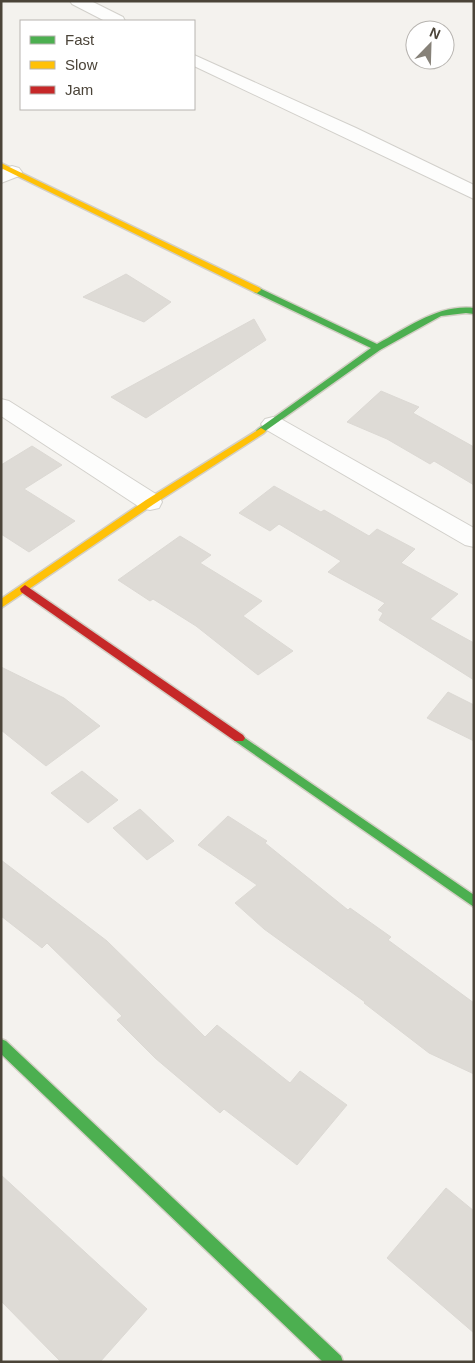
<svg xmlns="http://www.w3.org/2000/svg" width="475" height="1363" viewBox="0 0 475 1363" font-family="Arial,sans-serif">
	<style>
		.building { fill: #dedbd6; stroke: #dcd9d4 }
		.lines { fill: none; stroke-linecap: round; stroke-linejoin: round }
		.street-casing { stroke: #d2d0cb; stroke-width: 2 }
		.fast-casing { stroke: #d3cfc5; stroke-width: 3 }
		.slow-casing { stroke: #d3cfc5; stroke-width: 3 }
		.jam-casing { stroke: #d3cfc5; stroke-width: 3 }
		.street { fill: #fdfdfc; fill-rule: evenodd }
		.fast { fill: #4caf50; fill-rule: evenodd }
		.slow { fill: #ffc107; fill-rule: evenodd }
		.jam { fill: #c62828; fill-rule: evenodd }
	</style>
	<rect width="100%" height="100%" fill="#f4f2ee"/>
	<path class="building" d="M 126,274 L 171,302 L 144,322 L 83,297 Z
		M 254,319 L 266,340 L 146,418 L 111,397 Z
		M 381,391 L 419,407 L 413,413 L 474,447 L 474,485 L 434,461 L 430,464 L 387,439 L 347,422 Z
		M 32,446 L 62,465 L 24,489 L 75,521 L 29,552 L 1,534 L 1,465 Z
		M 274,486 L 321,512 L 324,510 L 369,536 L 377,529 L 415,549 L 401,563 L 458,594 L 430,619 L 474,643 L 474,680 L 379,620 L 383,613 L 378,610 L 385,603 L 328,572 L 341,561 L 279,524 L 270,531 L 239,513 Z
		M 180,536 L 211,555 L 200,563 L 262,601 L 243,616 L 293,651 L 258,675 L 196,626 L 153,599 L 150,601 L 118,580 Z
		M 1,667 L 64,698 L 100,726 L 46,766 L 1,730 Z
		M 448,692 L 474,705 L 474,741 L 427,718 Z
		M 82,771 L 118,800 L 88,823 L 51,793 Z
		M 140,809 L 174,841 L 147,860 L 113,828 Z
		M 228,816 L 267,841 L 265,843 L 348,910 L 350,908 L 391,937 L 388,940 L 474,1003 L 474,1074 L 429,1053 L 364,1003 L 365,1002 L 264,929 L 235,903 L 257,885 L 198,845 Z
		M 1,860 L 107,941 L 205,1037 L 217,1025 L 290,1083 L 300,1071 L 347,1105 L 297,1165 L 224,1109 L 220,1113 L 155,1058 L 117,1020 L 122,1016 L 47,943 L 42,948 L 1,916 Z
		M 1,1175 L 147,1309 L 100,1362 L 61,1362 L 1,1301 Z
		M 446,1188 L 474,1211 L 474,1333 L 387,1258 Z"/>
	<g class="lines">
		<g class="street-casing">
			<path id="street" d="M 70,1 L 91,1 L 123,17 L 125,21 L 105,21 L 72,4 Z
				M 194,55 L 356,128 L 474,185 L 474,199 L 194,66 Z
				M 12,166 L 19,168 L 22,172 L 19,176 L 1,183 L 1,170 Z
				M 1,399 L 9,401 L 159,496 L 162,502 L 159,508 L 150,510 L 141,508 L 1,416 Z
				M 273,417 L 281,419 L 474,528 L 474,547 L 465,545 L 265,429 L 261,424 L 265,419 Z"/>
		</g>
		<g class="fast-casing">
			<path id="fast" d="M 257,287 L 377,344 C 407,328 438,304 474,308 L 474,314 L 466,313 L 441,316 L 380,350 L 261,434 L 256,431 L 258,429 L 371,348 L 254,292 L 254,288 Z
				M 239,734 L 474,895 L 474,907 L 235,741 L 233,738 L 235,735 Z
				M 1,1039 L 6,1041 L 341,1356 L 343,1362 L 323,1362 L 1,1054 Z"/>
		</g>
		<g class="slow-casing">
			<path id="slow" d="M 1,163 L 260,288 L 261,290 L 257,293 L 254,292 L 1,168 Z
				M 261,428 L 266,431 L 264,433 L 154,504 L 1,608 L 1,599 L 146,500 Z"/>
		</g>
		<g class="jam-casing">
			<path id="jam" d="M 25,585 L 243,735 L 245,738 L 243,741 L 235,741 L 21,592 L 20,589 Z"/>
		</g>
		<use href="#street" class="street"/>
		<use href="#fast" class="fast"/>
		<use href="#slow" class="slow"/>
		<use href="#jam" class="jam"/>
	</g>
	<rect width="475" height="1363" fill="none" stroke="#4b4439" stroke-width="5"/>
	<rect x="20" y="20" width="175" height="90" fill="#ffffff" stroke="#b7b4b0"/>
	<rect x="30" y="36" width="25" height="8" fill="#4caf50" stroke="#b7b4b0"/>
	<text x="65" y="45" font-size="15" fill="#4b4439">Fast</text>
	<rect x="30" y="61" width="25" height="8" fill="#ffc107" stroke="#b7b4b0"/>
	<text x="65" y="70" font-size="15" fill="#4b4439">Slow</text>
	<rect x="30" y="86" width="25" height="8" fill="#c62828" stroke="#b7b4b0"/>
	<text x="65" y="95" font-size="15" fill="#4b4439">Jam</text>
	<g transform="translate(430 45) rotate(23)"><circle r="24" fill="#ffffff" stroke="#b7b4b0"/>
	<path d="M0-4L9 19L0 12L-9 19Z" fill="#868178"/>
	<text y="-8" font-size="14" font-weight="bold" text-anchor="middle" fill="#4b4439">N</text>
	</g>
</svg>
